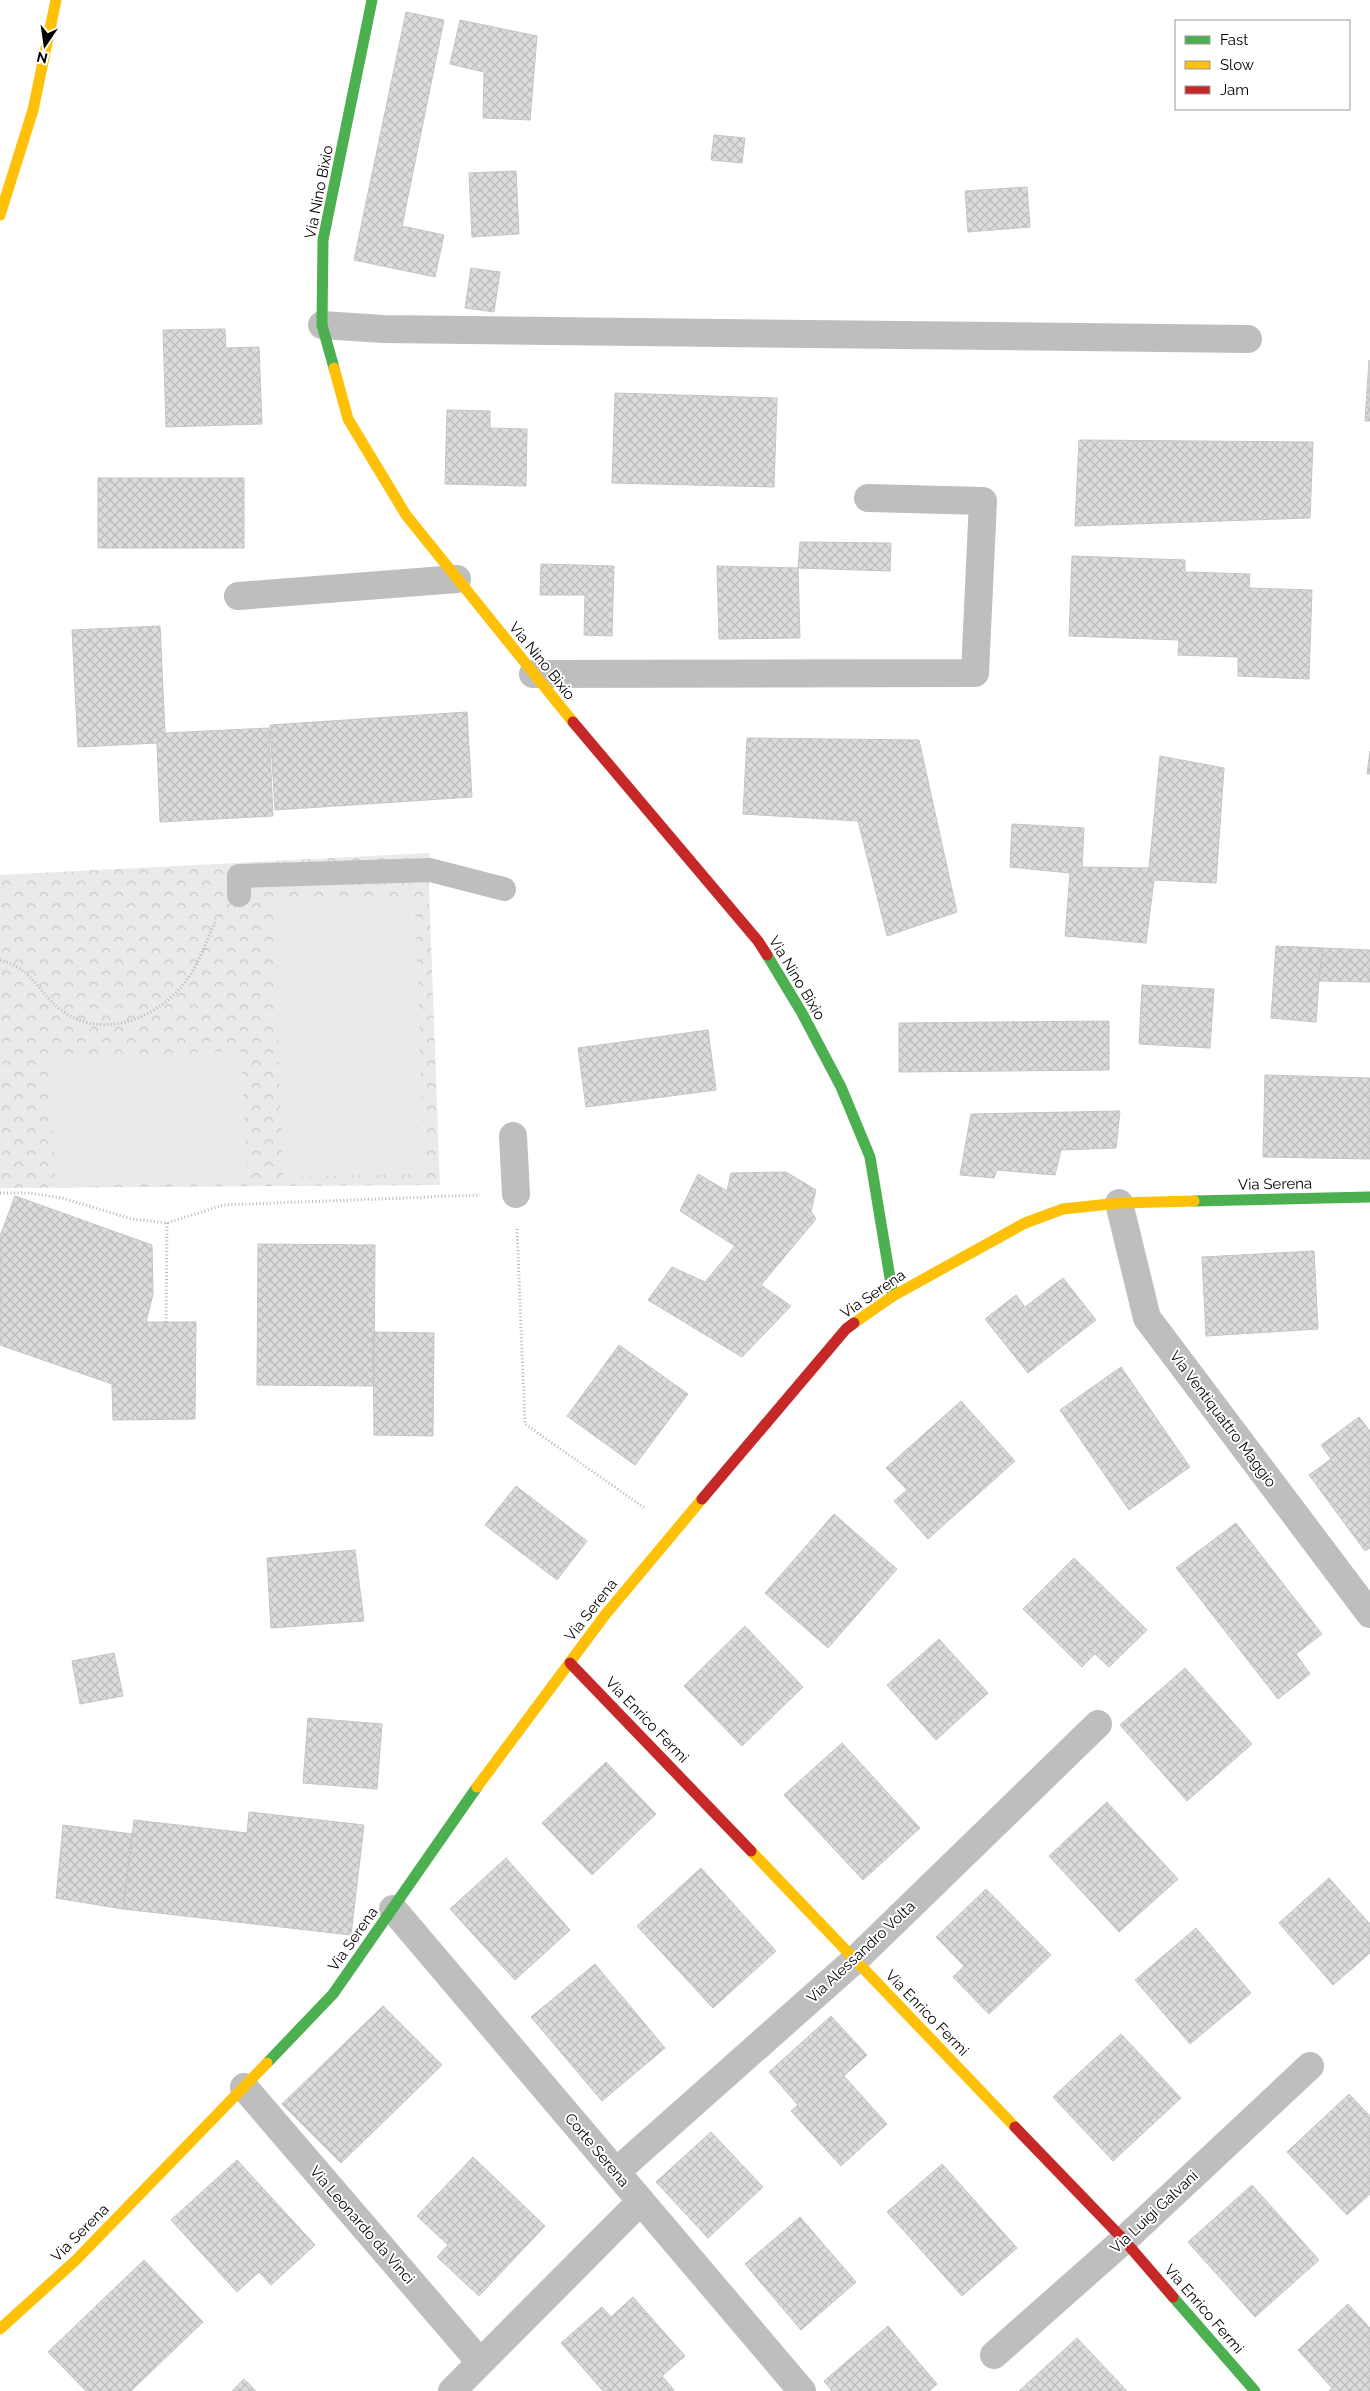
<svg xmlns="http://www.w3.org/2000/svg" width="1370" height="2391" viewBox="0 0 1370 2391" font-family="Raleway,sans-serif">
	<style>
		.forest { fill: url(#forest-crowns) }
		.pitch { fill: #eaeaea }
		.building { fill: url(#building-cross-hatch); stroke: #c5c5c5 }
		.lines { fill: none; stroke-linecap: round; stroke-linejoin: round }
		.path { stroke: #b8b8b8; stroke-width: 3; stroke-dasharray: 1 2.5; stroke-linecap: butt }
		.lane { stroke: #bebebe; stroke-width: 24 }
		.street { stroke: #bebebe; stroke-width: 28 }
		.fast { stroke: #4caf50; stroke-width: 11 }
		.slow { stroke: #ffc107; stroke-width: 11 }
		.jam { stroke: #c62828; stroke-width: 11 }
		.labels { text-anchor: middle; stroke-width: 4; stroke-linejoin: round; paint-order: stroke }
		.street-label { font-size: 15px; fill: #000; stroke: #fff }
	</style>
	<defs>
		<pattern id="forest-crowns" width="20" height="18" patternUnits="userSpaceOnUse" patternTransform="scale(1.25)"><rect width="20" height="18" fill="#eaeaea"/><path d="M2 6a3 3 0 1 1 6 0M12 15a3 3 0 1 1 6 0" fill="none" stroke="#c7c7c7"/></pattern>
		<pattern id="building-cross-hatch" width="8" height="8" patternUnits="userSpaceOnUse" patternTransform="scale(1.25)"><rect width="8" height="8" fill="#dcdcdc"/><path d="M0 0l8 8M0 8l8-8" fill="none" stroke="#bbb"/></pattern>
	</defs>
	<rect width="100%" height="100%" fill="#fff"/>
	<path class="forest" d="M 430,853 L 429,888 L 440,1185 L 0,1188 L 0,875 Z"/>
	<path class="pitch" d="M 415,898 L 424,1174 L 283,1177 L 273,901 Z
		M 241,1051 L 248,1178 L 56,1188 L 49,1060 Z"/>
	<path class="building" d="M 406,12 L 444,20 L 402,226 L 444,235 L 435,277 L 354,260 Z
		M 460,20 L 537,36 L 530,120 L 483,118 L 484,72 L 450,64 Z
		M 714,135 L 745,138 L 742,163 L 711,160 Z
		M 516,171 L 519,234 L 472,237 L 469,173 Z
		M 1027,187 L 1030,227 L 968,232 L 965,191 Z
		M 471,268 L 500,272 L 494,312 L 465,308 Z
		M 225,329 L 226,348 L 259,347 L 262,424 L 166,427 L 163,330 Z
		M 1369,360 L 1370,421 L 1365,421 Z
		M 615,393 L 777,398 L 774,487 L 612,483 Z
		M 447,410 L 490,411 L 490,428 L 527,429 L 526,486 L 445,484 Z
		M 1079,440 L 1313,442 L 1310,518 L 1075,526 Z
		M 98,478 L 244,478 L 244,548 L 98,548 Z
		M 800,542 L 891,543 L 890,571 L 798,568 Z
		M 1072,556 L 1185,560 L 1185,572 L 1250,574 L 1249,588 L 1312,590 L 1309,679 L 1238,676 L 1238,657 L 1178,655 L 1179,640 L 1069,636 Z
		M 541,564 L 614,566 L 612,636 L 584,635 L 585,595 L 540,595 Z
		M 717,566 L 798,568 L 800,638 L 719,639 Z
		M 160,626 L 165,733 L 269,728 L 273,816 L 160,822 L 157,743 L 78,747 L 72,630 Z
		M 467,712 L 472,797 L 275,810 L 270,725 Z
		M 747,738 L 919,740 L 957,912 L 887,936 L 858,821 L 743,814 Z
		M 1370,751 L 1370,774 L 1367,774 Z
		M 1160,756 L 1224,768 L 1216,883 L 1154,880 L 1146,943 L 1065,936 L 1070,873 L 1010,867 L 1012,824 L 1084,828 L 1082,867 L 1149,868 Z
		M 1276,946 L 1323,948 L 1319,981 L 1316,1022 L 1271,1018 Z
		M 1323,948 L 1370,950 L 1370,982 L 1319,981 Z
		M 1142,985 L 1214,989 L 1210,1048 L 1139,1044 Z
		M 1109,1021 L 1109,1070 L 899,1072 L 899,1023 Z
		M 708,1030 L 716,1090 L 586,1107 L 578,1048 Z
		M 1265,1075 L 1370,1078 L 1370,1159 L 1263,1157 Z
		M 1120,1111 L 1116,1148 L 1061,1150 L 1055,1175 L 997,1170 L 994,1178 L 960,1175 L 971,1114 Z
		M 786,1172 L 816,1190 L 811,1211 L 816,1219 L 761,1285 L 791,1306 L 742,1357 L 648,1300 L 672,1267 L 705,1282 L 735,1246 L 680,1211 L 698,1174 L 727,1191 L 731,1173 Z
		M 15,1196 L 152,1245 L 153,1294 L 146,1322 L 196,1322 L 195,1419 L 113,1420 L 112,1384 L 0,1345 L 0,1236 Z
		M 258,1244 L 375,1245 L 374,1386 L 257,1385 Z
		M 1314,1251 L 1318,1329 L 1206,1336 L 1202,1257 Z
		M 1063,1278 L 1096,1320 L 1028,1373 L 985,1319 L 1016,1295 L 1025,1307 Z
		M 373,1332 L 434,1333 L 433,1436 L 374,1435 Z
		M 619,1345 L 688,1394 L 635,1465 L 567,1416 Z
		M 1121,1367 L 1190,1467 L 1129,1510 L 1060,1410 Z
		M 961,1401 L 1015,1461 L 928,1539 L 894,1501 L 907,1490 L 886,1468 Z
		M 1359,1417 L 1370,1431 L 1370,1548 L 1365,1551 L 1309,1475 L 1331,1459 L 1321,1445 Z
		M 516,1486 L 587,1541 L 557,1580 L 485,1525 Z
		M 834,1514 L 897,1569 L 828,1648 L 765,1593 Z
		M 1236,1523 L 1322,1634 L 1296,1654 L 1310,1674 L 1278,1699 L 1176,1568 Z
		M 355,1550 L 364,1621 L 271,1628 L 267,1558 Z
		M 1074,1558 L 1147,1630 L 1109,1667 L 1095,1654 L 1082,1667 L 1023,1609 Z
		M 745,1626 L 803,1687 L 742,1746 L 684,1686 Z
		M 939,1639 L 988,1693 L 936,1740 L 887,1685 Z
		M 114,1653 L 123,1696 L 80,1704 L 72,1661 Z
		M 1185,1668 L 1252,1744 L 1187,1801 L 1120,1725 Z
		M 308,1718 L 382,1724 L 377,1789 L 303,1783 Z
		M 842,1743 L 920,1828 L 863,1880 L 784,1795 Z
		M 606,1762 L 656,1814 L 592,1875 L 542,1823 Z
		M 1107,1802 L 1178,1879 L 1119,1932 L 1049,1856 Z
		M 249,1812 L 364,1825 L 351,1935 L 123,1909 L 134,1820 L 247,1833 Z
		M 63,1825 L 132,1834 L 123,1909 L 56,1898 Z
		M 506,1858 L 570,1930 L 515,1980 L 450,1909 Z
		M 701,1868 L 776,1951 L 713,2008 L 637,1926 Z
		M 1329,1878 L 1370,1924 L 1370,1953 L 1333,1985 L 1279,1923 Z
		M 986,1889 L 1051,1955 L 989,2014 L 953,1977 L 964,1966 L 936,1937 Z
		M 1196,1928 L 1251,1993 L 1190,2044 L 1135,1980 Z
		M 595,1964 L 665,2048 L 602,2101 L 531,2017 Z
		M 383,2006 L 442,2065 L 341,2163 L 282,2104 Z
		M 831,2016 L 867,2055 L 844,2076 L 887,2124 L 841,2166 L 791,2111 L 798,2105 L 769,2072 Z
		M 1121,2034 L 1181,2098 L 1113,2161 L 1053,2097 Z
		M 1349,2094 L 1370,2116 L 1370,2194 L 1347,2215 L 1287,2152 Z
		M 711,2132 L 763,2187 L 708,2238 L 656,2182 Z
		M 473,2157 L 545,2226 L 479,2296 L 437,2257 L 448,2245 L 417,2216 Z
		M 237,2160 L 315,2245 L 271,2285 L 259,2272 L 237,2292 L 171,2220 Z
		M 942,2164 L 1017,2248 L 962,2296 L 887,2212 Z
		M 1252,2185 L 1319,2260 L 1255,2317 L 1188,2242 Z
		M 800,2217 L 856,2282 L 801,2330 L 745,2264 Z
		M 144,2260 L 203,2322 L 131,2391 L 86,2391 L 48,2352 Z
		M 633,2297 L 685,2356 L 662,2376 L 674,2390 L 672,2391 L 603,2391 L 561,2343 L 602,2307 L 611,2317 Z
		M 1348,2304 L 1370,2328 L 1370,2391 L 1329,2391 L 1332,2388 L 1298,2350 Z
		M 888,2326 L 937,2384 L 929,2391 L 832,2391 L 824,2381 Z
		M 1077,2338 L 1127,2391 L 1019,2391 Z
		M 244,2379 L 256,2391 L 232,2391 Z"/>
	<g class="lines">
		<path class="path" d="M 0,960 C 33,969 37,991 61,1010 C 100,1040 154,1020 183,985 C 198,967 206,941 216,920
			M 0,1193 L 29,1193 L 62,1198 L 132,1219 L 167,1223 L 223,1205 L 480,1195
			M 517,1229 L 525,1424 L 646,1509
			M 166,1322 L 167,1223"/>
		<path class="lane" d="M 239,895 L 239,876 L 430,870 L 504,889"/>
		<path class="street" d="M 322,325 L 383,329 L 1248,339
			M 238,596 L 457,579
			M 533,674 L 975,673 L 983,501 L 868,498
			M 513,1136 L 516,1194
			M 1119,1203 L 1147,1318 L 1370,1614
			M 393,1909 L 802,2391
			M 244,2087 L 480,2362
			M 616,2172 L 856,1959 L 1098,1724
			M 994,2355 L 1124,2240 L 1310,2066
			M 452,2391 L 641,2201"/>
		<path class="fast" d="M 334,368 L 322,325 L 323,240 L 372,0
			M 767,955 L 802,1013 L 841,1087 L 870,1157 L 893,1296
			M 1194,1201 L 1370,1197
			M 267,2063 L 333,1994 L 477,1787
			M 1173,2297 L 1255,2391"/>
		<path class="slow" d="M 0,215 L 33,110 L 56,0
			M 334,368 L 348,419 L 406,515 L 573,722
			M 854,1323 L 893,1296 L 1025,1223 L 1063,1209 L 1119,1203 L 1194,1201
			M 477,1787 L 605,1615 L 702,1499
			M 751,1851 L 1015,2127
			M 0,2329 L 76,2260 L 267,2063"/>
		<path class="jam" d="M 573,722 L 758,941 L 767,955
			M 702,1499 L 846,1329 L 854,1323
			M 570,1663 L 751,1851
			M 1015,2127 L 1124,2240 L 1173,2297"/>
	</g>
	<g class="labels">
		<g class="street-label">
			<text transform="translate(319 192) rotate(-79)" y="5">Via Nino Bixio</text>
			<text transform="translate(542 661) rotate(51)" y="5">Via Nino Bixio</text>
			<text transform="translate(797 978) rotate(59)" y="5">Via Nino Bixio</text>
			<text transform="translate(1275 1184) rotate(-1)" y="5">Via Serena</text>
			<text transform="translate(873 1294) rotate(-34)" y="5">Via Serena</text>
			<text transform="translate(1223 1419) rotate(53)" y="5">Via Ventiquattro Maggio</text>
			<text transform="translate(591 1610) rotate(-52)" y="5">Via Serena</text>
			<text transform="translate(647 1720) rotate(46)" y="5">Via Enrico Fermi</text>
			<text transform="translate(353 1939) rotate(-55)" y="5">Via Serena</text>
			<text transform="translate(861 1952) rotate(-43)" y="5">Via Alessandro Volta</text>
			<text transform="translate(927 2013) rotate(46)" y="5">Via Enrico Fermi</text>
			<text transform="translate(597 2150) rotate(50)" y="5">Corte Serena</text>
			<text transform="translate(1154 2212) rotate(-43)" y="5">Via Luigi Galvani</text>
			<text transform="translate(362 2225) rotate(49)" y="5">Via Leonardo da Vinci</text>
			<text transform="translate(80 2233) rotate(-45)" y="5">Via Serena</text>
			<text transform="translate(1204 2309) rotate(49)" y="5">Via Enrico Fermi</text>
		</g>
	</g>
	<rect x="1175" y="20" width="175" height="90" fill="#ffffff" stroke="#999999"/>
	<rect x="1185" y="36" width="25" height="8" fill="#4caf50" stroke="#999999"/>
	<text x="1220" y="45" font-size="15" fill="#000000">Fast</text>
	<rect x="1185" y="61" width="25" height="8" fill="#ffc107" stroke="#999999"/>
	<text x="1220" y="70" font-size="15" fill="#000000">Slow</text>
	<rect x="1185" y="86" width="25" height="8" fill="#c62828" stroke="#999999"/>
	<text x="1220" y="95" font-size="15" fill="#000000">Jam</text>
	<g transform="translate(45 45) rotate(193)" stroke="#ffffff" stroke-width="4" paint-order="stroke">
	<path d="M0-4L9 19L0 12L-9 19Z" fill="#000000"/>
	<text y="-8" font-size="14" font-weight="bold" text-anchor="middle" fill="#000000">N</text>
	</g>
</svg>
